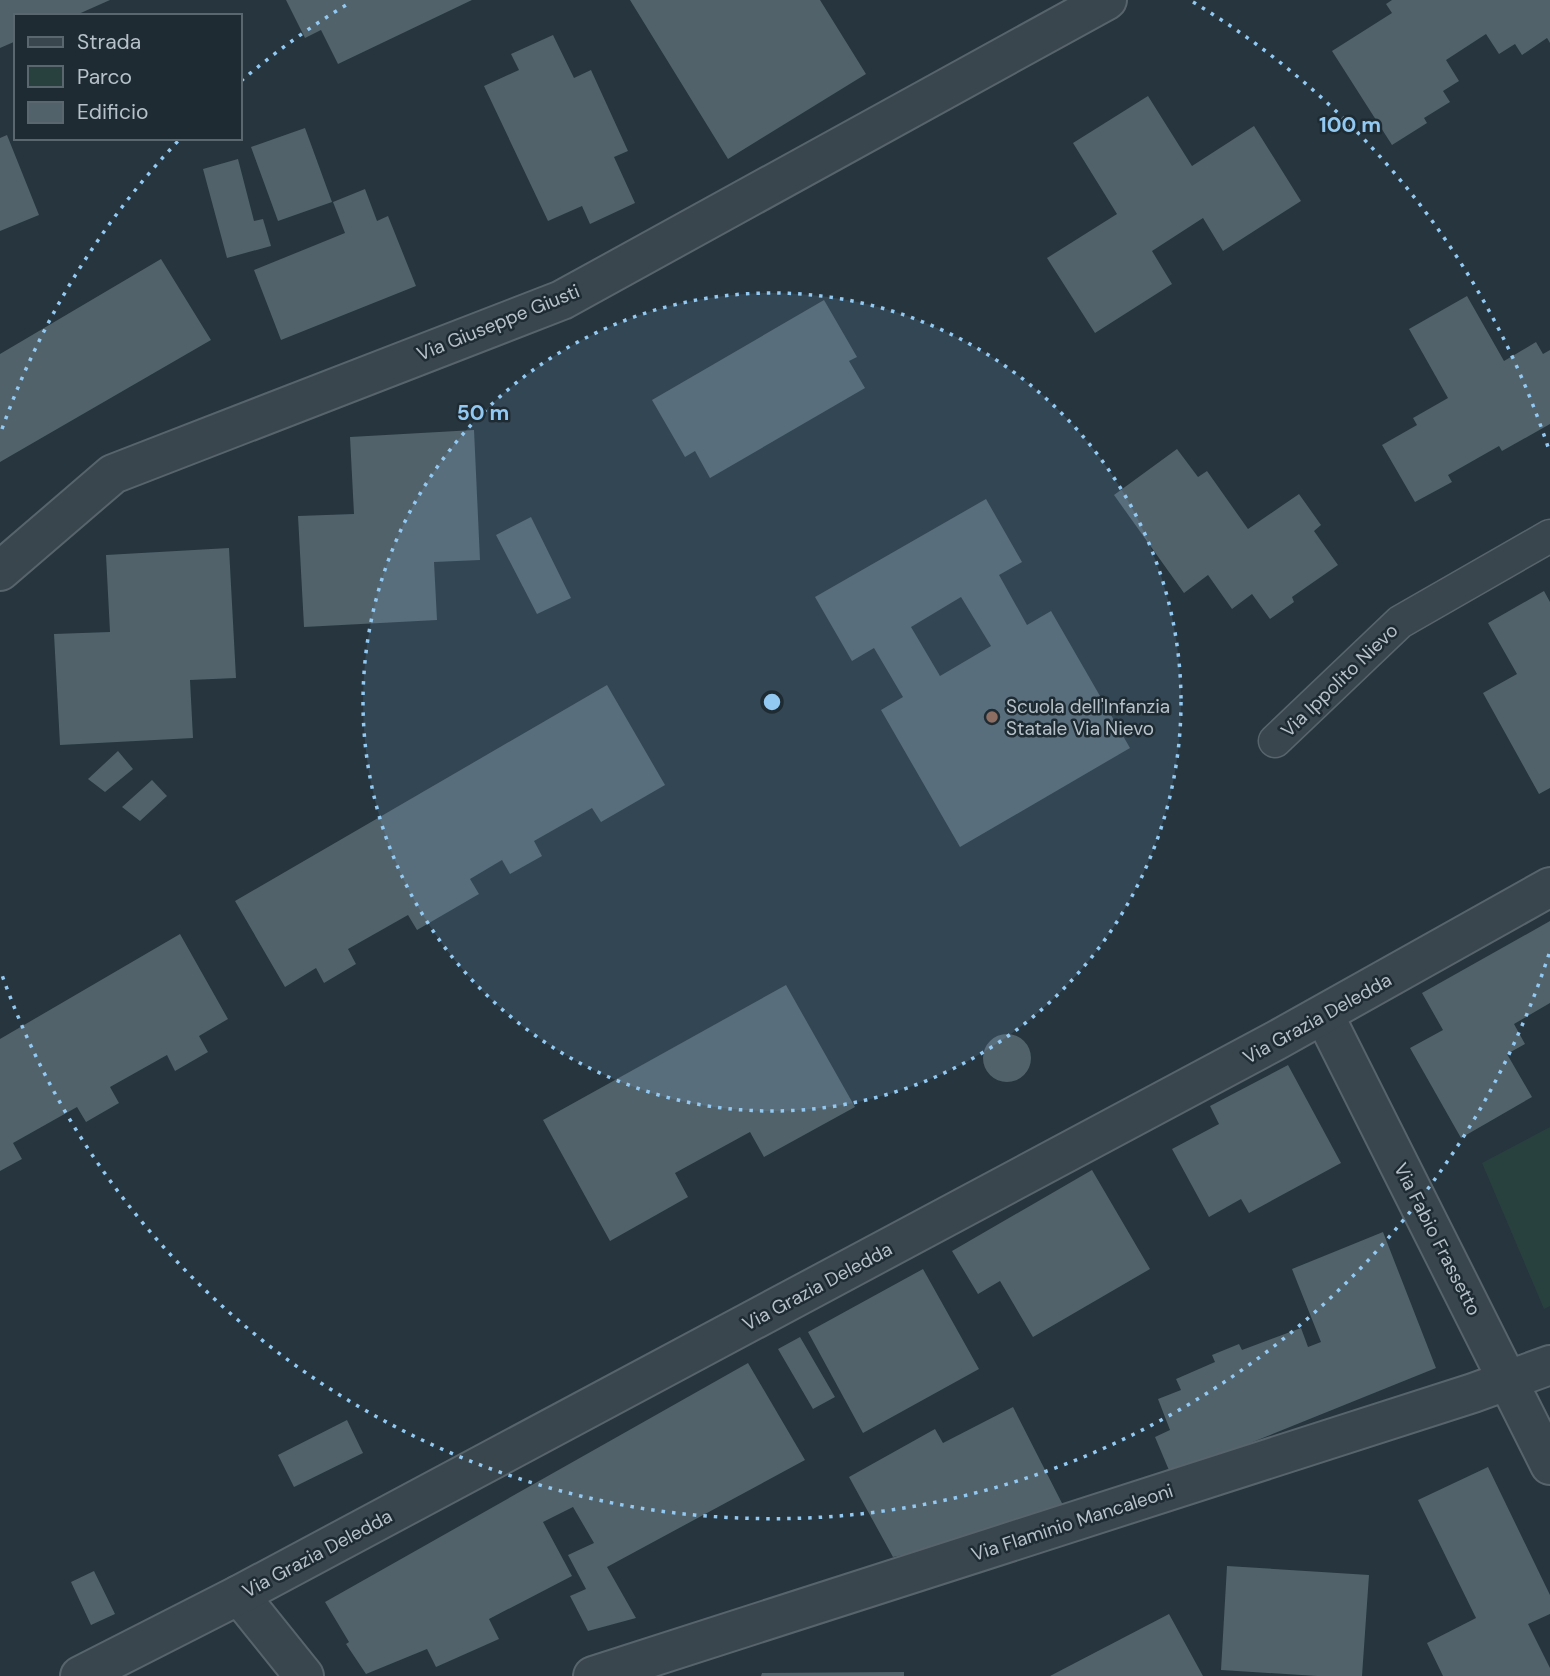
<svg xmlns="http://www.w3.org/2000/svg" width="1550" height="1676" viewBox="0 0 1550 1676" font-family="'DM Sans',sans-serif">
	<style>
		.green { fill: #29413e }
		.building { fill: #51626b; fill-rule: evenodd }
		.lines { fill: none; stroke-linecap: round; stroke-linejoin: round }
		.service-casing { stroke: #58646c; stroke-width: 35 }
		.minor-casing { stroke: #58646c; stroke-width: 42 }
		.tertiary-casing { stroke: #58646c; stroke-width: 42 }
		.service { stroke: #3a464e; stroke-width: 32 }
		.minor { stroke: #3a464e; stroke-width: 38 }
		.tertiary { stroke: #3a464e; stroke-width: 38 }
		.ring { fill: none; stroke: #92c9f3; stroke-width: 3.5; stroke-dasharray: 3.5 7 }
		.education-dot { fill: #8d6e63; stroke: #1f2b33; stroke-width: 2.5 }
		.labels { text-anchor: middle; stroke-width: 5; stroke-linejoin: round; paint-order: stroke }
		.street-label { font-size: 19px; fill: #b6c1c9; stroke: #1f2b33 }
		.poi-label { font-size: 19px; fill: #b6c1c9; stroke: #1f2b33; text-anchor: start }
		.centre { fill: #92c9f3; stroke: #1f2b33; stroke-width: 3.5 }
		.ring-label { font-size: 21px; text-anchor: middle; font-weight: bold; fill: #92c9f3; stroke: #1f2b33; stroke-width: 5; stroke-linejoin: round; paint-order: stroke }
	</style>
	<rect width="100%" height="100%" fill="#26353e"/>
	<path class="green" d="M 1550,1127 L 1550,1306 L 1544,1309 L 1482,1163 Z"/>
	<path class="building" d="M 0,0 L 110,0 L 74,16 L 16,16 L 16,41 L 0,48 Z
		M 286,0 L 472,0 L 338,64 L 321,30 L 305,38 Z
		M 630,0 L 820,0 L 866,74 L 728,159 Z
		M 1392,0 L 1550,0 L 1550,43 L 1547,38 L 1522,55 L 1515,44 L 1499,54 L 1486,34 L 1446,60 L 1459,81 L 1443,91 L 1450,102 L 1424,118 L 1427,123 L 1392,145 L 1332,51 L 1392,13 L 1386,4 Z
		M 553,35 L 574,78 L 591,70 L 628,151 L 614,157 L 635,203 L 590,224 L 582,206 L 548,221 L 484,86 L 519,70 L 511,54 Z
		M 1148,96 L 1192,166 L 1254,126 L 1301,201 L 1223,251 L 1203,218 L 1152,251 L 1172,284 L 1095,333 L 1047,258 L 1117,214 L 1073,143 Z
		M 305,128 L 332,202 L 278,221 L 251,147 Z
		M 7,135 L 39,215 L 0,231 L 0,138 Z
		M 238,159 L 254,221 L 263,219 L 271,246 L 227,258 L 203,169 Z
		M 365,189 L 377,221 L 388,216 L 416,286 L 281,340 L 254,270 L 345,233 L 333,202 Z
		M 161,259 L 211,340 L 0,462 L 0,354 Z
		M 1467,296 L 1504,361 L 1536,342 L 1543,354 L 1550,350 L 1550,424 L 1502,451 L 1499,446 L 1448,475 L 1452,482 L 1415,502 L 1382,445 L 1417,425 L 1413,418 L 1448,398 L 1409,329 Z
		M 824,300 L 857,357 L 849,361 L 865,388 L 710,478 L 695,451 L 685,457 L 652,400 Z
		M 474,430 L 480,560 L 434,562 L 437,620 L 304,627 L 298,516 L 354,514 L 350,437 Z
		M 1177,449 L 1198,477 L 1207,471 L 1248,529 L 1299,494 L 1321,525 L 1314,531 L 1338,565 L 1292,597 L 1294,602 L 1270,619 L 1252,594 L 1232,609 L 1208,575 L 1184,593 L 1114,495 Z
		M 986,499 L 1022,562 L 999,575 L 1027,625 L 1051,611 L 1130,748 L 960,847 L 881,710 L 903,697 L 874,648 L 852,661 L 815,597 ZM 961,597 L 991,646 L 940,676 L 911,627 Z
		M 531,517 L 571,598 L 537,614 L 496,535 Z
		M 229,548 L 236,678 L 190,680 L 193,738 L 60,745 L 54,634 L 110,632 L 106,555 Z
		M 1544,591 L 1550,602 L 1550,788 L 1539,794 L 1483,693 L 1517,674 L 1488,623 Z
		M 607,685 L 665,785 L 601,822 L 592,808 L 534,841 L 542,856 L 510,874 L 502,860 L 470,879 L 479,894 L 417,930 L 408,915 L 348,949 L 356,964 L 324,983 L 316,968 L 285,987 L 235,901 Z
		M 118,751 L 133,769 L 105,792 L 88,779 Z
		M 152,780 L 167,796 L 140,821 L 122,807 Z
		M 1550,921 L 1550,1003 L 1514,1024 L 1525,1044 L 1507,1054 L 1532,1097 L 1461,1138 L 1410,1048 L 1443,1030 L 1422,993 Z
		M 180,934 L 228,1019 L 199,1036 L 208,1052 L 175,1071 L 167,1055 L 110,1087 L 119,1103 L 86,1122 L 77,1107 L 13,1143 L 22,1159 L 0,1171 L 0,1039 Z
		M 786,985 L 855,1107 L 764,1157 L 750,1132 L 675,1173 L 688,1197 L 610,1241 L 543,1120 Z
		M983 1058a24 24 0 1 1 48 0a24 24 0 1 1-48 0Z
		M 1288,1065 L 1341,1163 L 1249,1213 L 1241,1199 L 1209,1217 L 1172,1149 L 1219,1124 L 1210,1106 Z
		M 1092,1170 L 1150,1269 L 1033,1337 L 1000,1281 L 978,1294 L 952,1251 Z
		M 1383,1232 L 1436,1368 L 1171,1475 L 1155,1437 L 1170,1430 L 1158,1399 L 1181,1390 L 1176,1379 L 1215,1362 L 1212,1355 L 1239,1344 L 1242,1350 L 1301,1328 L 1308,1347 L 1321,1342 L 1292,1269 Z
		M 923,1269 L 979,1369 L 863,1433 L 808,1332 Z
		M 800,1337 L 835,1397 L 813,1409 L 778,1349 Z
		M 748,1363 L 805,1460 L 607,1567 L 636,1618 L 588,1631 L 570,1596 L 586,1589 L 568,1555 L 594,1543 L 573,1507 L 543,1522 L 572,1576 L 489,1619 L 499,1639 L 436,1667 L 427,1649 L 366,1674 L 346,1644 L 349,1642 L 325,1602 Z
		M 1013,1407 L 1067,1513 L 995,1535 L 893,1557 L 849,1477 L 935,1429 L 943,1443 Z
		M 347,1420 L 363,1453 L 294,1487 L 278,1455 Z
		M 1488,1467 L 1550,1595 L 1550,1614 L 1528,1624 L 1550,1668 L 1550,1676 L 1443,1676 L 1427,1643 L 1476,1618 L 1418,1500 Z
		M 1227,1566 L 1369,1575 L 1362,1676 L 1317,1676 L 1221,1670 Z
		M 94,1571 L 115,1614 L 91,1625 L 71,1582 Z
		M 1169,1614 L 1203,1676 L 1050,1676 Z
		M 904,1672 L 904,1676 L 761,1676 L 762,1673 Z"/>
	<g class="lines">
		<g class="service-casing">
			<path id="service" d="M 1275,741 L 1400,622 L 1550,536"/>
		</g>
		<g class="minor-casing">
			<path id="minor" d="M 0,571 L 113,474 L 562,300 L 1107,0
				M 1324,1015 L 1550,1465
				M 239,1595 L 304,1676
				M 593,1676 L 1473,1393 L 1550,1365"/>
		</g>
		<g class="tertiary-casing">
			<path id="tertiary" d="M 80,1676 L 239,1595 L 1277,1040 L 1550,887"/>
		</g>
		<use href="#service" class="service"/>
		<use href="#minor" class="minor"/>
		<use href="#tertiary" class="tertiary"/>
	</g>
	<circle cx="772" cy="702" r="409" fill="#92c9f3" fill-opacity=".12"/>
	<g class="ring">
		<circle cx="772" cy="702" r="409"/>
		<path d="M1549 954A817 817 0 0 1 2 975M2 429A817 817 0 0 1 179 140M241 81A817 817 0 0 1 351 2M1193 2A817 817 0 0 1 1549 450"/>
	</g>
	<circle class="education-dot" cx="992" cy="717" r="7"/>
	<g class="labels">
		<g class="street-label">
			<text transform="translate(498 322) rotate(-22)" y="7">Via Giuseppe Giusti</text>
			<text transform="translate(1339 680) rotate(-44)" y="7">Via Ippolito Nievo</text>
			<text transform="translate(1317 1018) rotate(-29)" y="7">Via Grazia Deledda</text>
			<text transform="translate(1438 1239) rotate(63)" y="7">Via Fabio Frassetto</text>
			<text transform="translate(817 1286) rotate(-28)" y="7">Via Grazia Deledda</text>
			<text transform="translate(1072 1522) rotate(-18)" y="7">Via Flaminio Mancaleoni</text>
			<text transform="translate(317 1553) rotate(-28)" y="7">Via Grazia Deledda</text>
		</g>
		<g class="poi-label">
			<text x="1006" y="713">Scuola dell'Infanzia<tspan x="1006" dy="22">Statale Via Nievo</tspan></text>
		</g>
	</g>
	<circle cx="772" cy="702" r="10" class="centre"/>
	<g class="ring-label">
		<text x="1350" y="132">100 m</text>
		<text x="483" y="420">50 m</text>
	</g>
	<rect x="14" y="14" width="228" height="126" fill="#1f2b33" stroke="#5b676f" stroke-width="2"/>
	<rect x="28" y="37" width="35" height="10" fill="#3a464e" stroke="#5b676f" stroke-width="2"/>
	<text x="77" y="49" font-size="21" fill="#b6c1c9">Strada</text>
	<rect x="28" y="66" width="35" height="21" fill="#29413e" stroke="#5b676f" stroke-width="2"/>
	<text x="77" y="84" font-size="21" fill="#b6c1c9">Parco</text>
	<rect x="28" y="102" width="35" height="21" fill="#51626b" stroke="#5b676f" stroke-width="2"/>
	<text x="77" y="119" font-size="21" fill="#b6c1c9">Edificio</text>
</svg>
